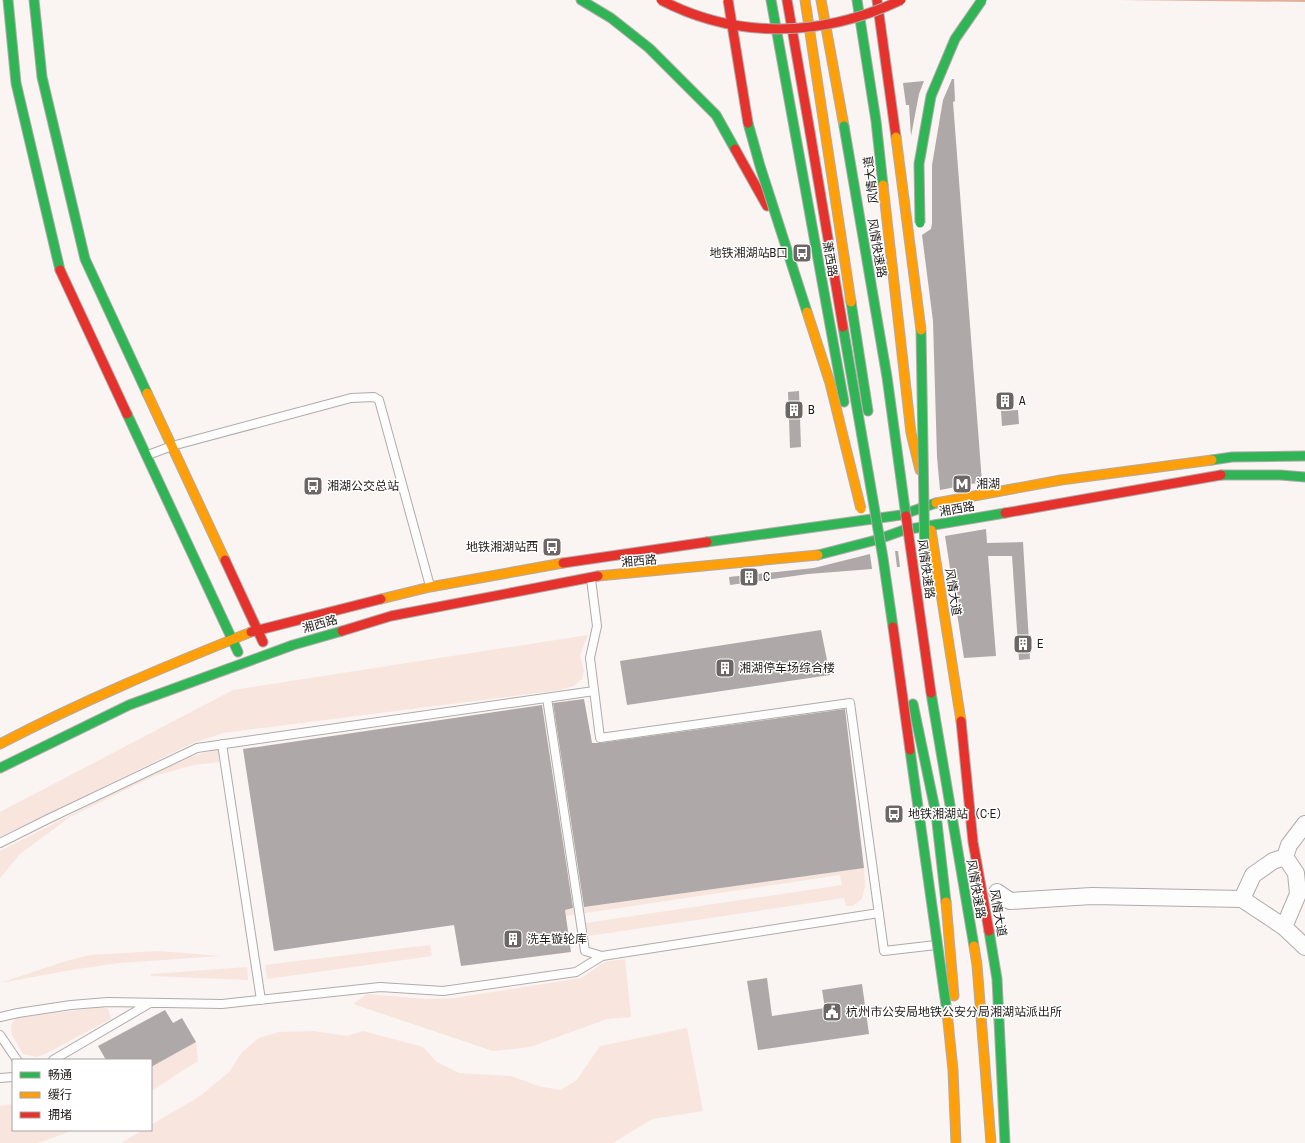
<svg xmlns="http://www.w3.org/2000/svg" width="1305" height="1143" viewBox="0 0 1305 1143" font-family="'Archivo Narrow','Noto Sans SC',sans-serif">
	<style>
		.green { fill: #f8e5de }
		.water { fill: #e3af9b }
		.building { fill: #aea9a8 }
		.lines { fill: none; stroke-linecap: round; stroke-linejoin: round }
		.lane-casing { stroke: #b0abaa; stroke-width: 10 }
		.street-casing { stroke: #b0abaa; stroke-width: 18 }
		.fast-casing { stroke: #b0abaa; stroke-width: 11 }
		.slow-casing { stroke: #b0abaa; stroke-width: 11 }
		.jam-casing { stroke: #b0abaa; stroke-width: 11 }
		.lane { stroke: #fefdfd; stroke-width: 8 }
		.street { stroke: #fefdfd; stroke-width: 16 }
		.fast { stroke: #30b455; stroke-width: 9 }
		.slow { stroke: #ff9f0a; stroke-width: 9 }
		.jam { stroke: #e5322d; stroke-width: 9 }
		.fast-bridge-casing { stroke: #b0abaa; stroke-width: 11; stroke-linecap: butt }
		.slow-bridge-casing { stroke: #b0abaa; stroke-width: 11; stroke-linecap: butt }
		.jam-bridge-casing { stroke: #b0abaa; stroke-width: 11; stroke-linecap: butt }
		.fast-bridge { stroke: #30b455; stroke-width: 9 }
		.slow-bridge { stroke: #ff9f0a; stroke-width: 9 }
		.jam-bridge { stroke: #e5322d; stroke-width: 9 }
		.labels { text-anchor: middle; stroke-width: 3; stroke-linejoin: round; paint-order: stroke }
		.street-label { font-size: 12px; fill: #1f1b19; stroke: #fff }
		.poi-label { font-size: 12px; fill: #1f1b19; stroke: #fff; text-anchor: start }
	</style>
	<rect width="100%" height="100%" fill="#faf4f3"/>
	<path class="green" d="M 588,635 L 580,655 L 584,671 L 582,679 L 574,686 L 560,690 L 223,733 L 193,743 L 0,837 L 0,812 L 233,690 Z
		M 218,749 L 219,762 L 194,765 L 154,776 L 70,817 L 20,854 L 0,878 L 0,851 L 151,774 L 190,757 Z
		M 864,868 L 865,886 L 862,899 L 852,906 L 846,906 L 844,898 L 588,936 L 586,923 L 842,885 L 840,875 L 566,916 L 564,910 Z
		M 430,945 L 432,956 L 267,979 L 265,965 Z
		M 159,951 L 221,956 L 120,963 L 77,969 L 0,983 L 63,962 L 90,955 Z
		M 625,959 L 631,1017 L 607,1019 L 530,1047 L 493,1051 L 353,1004 L 367,994 L 427,999 L 454,998 L 581,978 L 605,962 Z
		M 247,967 L 248,980 L 151,976 L 151,974 Z
		M 102,1007 L 108,1009 L 111,1019 L 43,1055 L 37,1057 L 23,1054 L 12,1035 L 11,1025 L 16,1018 Z
		M 687,1028 L 703,1111 L 652,1119 L 613,1143 L 121,1143 L 143,1130 L 151,1130 L 151,1125 L 200,1096 L 229,1072 L 242,1052 L 259,1038 L 279,1032 L 313,1031 L 347,1036 L 363,1031 L 423,1047 L 437,1062 L 459,1073 L 511,1076 L 538,1086 L 560,1090 L 576,1081 L 600,1046 Z
		M 196,1042 L 198,1061 L 151,1091 L 151,1067 Z
		M 13,1104 L 13,1130 L 35,1130 L 36,1132 L 38,1130 L 74,1130 L 38,1143 L 0,1143 L 0,1106 Z"/>
	<path class="water" d="M 1119,0 L 1305,0 L 1305,2 Z"/>
	<path class="building" d="M 952,79 L 954,79 L 955,101 L 953,102 L 982,482 L 940,490 L 937,457 L 933,321 L 922,235 L 931,229 L 932,223 L 932,165 L 943,100 Z
		M 924,81 L 919,94 L 911,136 L 909,105 L 906,105 L 903,83 Z
		M 799,391 L 801,447 L 790,448 L 788,392 Z
		M 1018,410 L 1019,424 L 1002,426 L 1001,411 Z
		M 986,529 L 987,543 L 1023,542 L 1030,659 L 1019,660 L 1012,556 L 988,556 L 996,656 L 964,658 L 945,536 Z
		M 895,551 L 898,551 L 900,567 L 897,567 Z
		M 870,554 L 872,569 L 808,574 L 730,585 L 729,577 L 814,568 Z
		M 821,630 L 830,675 L 627,705 L 620,661 Z
		M 584,699 L 592,743 L 600,743 L 845,709 L 864,868 L 584,907 L 553,703 Z
		M 542,705 L 573,908 L 565,910 L 571,952 L 461,966 L 454,925 L 274,951 L 243,749 Z
		M 767,978 L 772,1016 L 825,1008 L 822,990 L 862,984 L 869,1034 L 758,1050 L 747,981 Z
		M 165,1010 L 173,1023 L 182,1018 L 196,1042 L 151,1067 L 151,1060 L 106,1060 L 98,1046 Z"/>
	<g class="lines">
		<g class="lane-casing">
			<path id="lane" d="M 148,455 L 172,446 L 351,398 L 374,397 L 379,400 L 430,586
				M 591,579 L 597,626 L 590,658 L 600,738 L 850,703 L 884,951 L 936,945
				M 547,698 L 585,951 L 602,956
				M 222,744 L 261,1000
				M 0,843 L 48,819 L 197,748 L 594,691
				M 0,1017 L 18,1013 L 71,1005 L 108,1002 L 222,1004 L 380,987 L 443,991 L 576,972 L 602,956 L 879,913
				M 0,1035 L 17,1060
				M 53,1060 L 150,1003
				M 0,1078 L 13,1077"/>
		</g>
		<g class="street-casing">
			<path id="street" d="M 1285,857 L 1289,845 L 1305,824
				M 997,892 L 1010,901 L 1092,896 L 1242,899 L 1284,927 L 1305,947
				M 1242,899 L 1253,875 L 1273,861 L 1285,857
				M 1284,927 L 1298,894 L 1296,873 L 1285,857"/>
		</g>
		<g class="fast-casing">
			<path id="fast" d="M 8,0 L 16,83 L 60,270
				M 34,0 L 42,77 L 85,259 L 147,393
				M 581,0 L 611,18 L 649,48 L 716,115 L 735,149
				M 771,0 L 844,402
				M 857,0 L 876,121 L 883,185
				M 851,302 L 868,411
				M 127,414 L 238,652
				M 1212,460 L 1232,457 L 1305,456
				M 1221,475 L 1280,475 L 1305,477
				M 707,542 L 901,515 L 936,503
				M 818,555 L 876,540 L 904,530 L 1005,513
				M 913,704 L 936,814 L 946,902
				M 0,768 L 129,705 L 293,645 L 342,631
				M 989,931 L 997,979 L 1005,1143"/>
		</g>
		<g class="slow-casing">
			<path id="slow" d="M 805,0 L 851,302
				M 821,0 L 844,126
				M 883,185 L 911,433 L 920,470
				M 147,393 L 225,560
				M 936,503 L 1061,480 L 1212,460
				M 931,530 L 961,721
				M 598,576 L 818,555
				M 381,599 L 430,587 L 563,563
				M 0,744 C 82,701 166,666 251,632
				M 946,902 L 954,996"/>
		</g>
		<g class="jam-casing">
			<path id="jam" d="M 787,0 L 810,132
				M 877,0 L 896,137
				M 735,149 L 767,206
				M 60,270 L 127,414
				M 1005,513 L 1221,475
				M 225,560 L 263,642
				M 563,563 L 707,542
				M 342,631 L 391,616 L 598,576
				M 251,632 L 381,599
				M 961,721 L 973,842 L 989,931"/>
		</g>
		<use href="#lane" class="lane"/>
		<use href="#street" class="street"/>
		<use href="#fast" class="fast"/>
		<use href="#slow" class="slow"/>
		<use href="#jam" class="jam"/>
		<g class="fast-bridge-casing">
			<path id="fast-bridge" d="M 748,123 L 760,166 L 807,312
				M 844,126 L 887,377 L 906,516
				M 920,223 L 919,164 L 931,96 L 955,39 L 982,0
				M 843,327 L 883,558 L 893,627
				M 921,330 L 925,567
				M 931,693 L 974,946
				M 910,750 L 947,1012"/>
		</g>
		<g class="slow-bridge-casing">
			<path id="slow-bridge" d="M 896,137 L 921,330
				M 807,312 L 830,383 L 861,509
				M 974,946 L 977,965 L 991,1143
				M 947,1012 L 953,1070 L 956,1143"/>
		</g>
		<g class="jam-bridge-casing">
			<path id="jam-bridge" d="M 661,0 C 738,40 823,37 901,0
				M 728,0 L 748,123
				M 810,132 L 843,327
				M 906,516 L 931,693
				M 893,627 L 910,750"/>
		</g>
		<use href="#fast-bridge" class="fast-bridge"/>
		<use href="#slow-bridge" class="slow-bridge"/>
		<use href="#jam-bridge" class="jam-bridge"/>
	</g>
	<defs>
		<g id="bus-square" transform="scale(1)"><rect x="-9" y="-9" width="18" height="18" rx="4" fill="#6c6765" stroke="#fff"/><path d="M-5-6H5V4H4V6H2V4H-2V6H-4V4H-5ZM-3.5-4V0h7V-4ZM-3.5 1.2v1.5H-2V1.2ZM2 1.2v1.5H3.5V1.2Z" fill="#fff"/></g>
		<g id="building-square" transform="scale(1)"><rect x="-9" y="-9" width="18" height="18" rx="4" fill="#6c6765" stroke="#fff"/><path d="M-4-6H4V6H1V3H-1V6H-4ZM-2.5-4.3h1.7v1.8h-1.7ZM.8-4.3h1.7v1.8H.8ZM-2.5-1h1.7V.8h-1.7ZM.8-1h1.7V.8H.8Z" fill="#fff"/></g>
		<g id="metro-square" transform="scale(1)"><rect x="-9" y="-9" width="18" height="18" rx="4" fill="#6c6765" stroke="#fff"/><path d="M-5.5 5V-5H-3L0 0L3-5H5.5V5H3V-.5L0 4L-3-.5V5Z" fill="#fff"/></g>
		<g id="civic-square" transform="scale(1)"><rect x="-9" y="-9" width="18" height="18" rx="4" fill="#6c6765" stroke="#fff"/><path d="M-.6-6.5H3V-4.5H.6V-3L4-1V1h2V6H-6V1h2V-1L-.6-3ZM-1.2 2.5V6h2.4V2.5Z" fill="#fff"/></g>
	</defs>
	<g fill-rule="evenodd">
		<use href="#bus-square" x="802" y="253"/>
		<use href="#building-square" x="1005" y="401"/>
		<use href="#building-square" x="794" y="410"/>
		<use href="#metro-square" x="962" y="484"/>
		<use href="#bus-square" x="313" y="486"/>
		<use href="#bus-square" x="552" y="547"/>
		<use href="#building-square" x="749" y="577"/>
		<use href="#building-square" x="1023" y="644"/>
		<use href="#building-square" x="725" y="668"/>
		<use href="#bus-square" x="894" y="814"/>
		<use href="#building-square" x="513" y="939"/>
		<use href="#civic-square" x="832" y="1012"/>
	</g>
	<g class="labels">
		<g class="street-label">
			<text transform="translate(871 180) rotate(-97)" y="4">风情大道</text>
			<text transform="translate(877 248) rotate(80)" y="4">风情快速路</text>
			<text transform="translate(830 259) rotate(80)" y="4">萧西路</text>
			<text transform="translate(957 509) rotate(-10)" y="4">湘西路</text>
			<text transform="translate(639 561) rotate(-5)" y="4">湘西路</text>
			<text transform="translate(926 569) rotate(82)" y="4">风情快速路</text>
			<text transform="translate(953 592) rotate(81)" y="4">风情大道</text>
			<text transform="translate(320 624) rotate(-16)" y="4">湘西路</text>
			<text transform="translate(976 889) rotate(80)" y="4">风情快速路</text>
			<text transform="translate(998 913) rotate(80)" y="4">风情大道</text>
		</g>
		<g class="poi-label">
			<text x="788" y="257" text-anchor="end">地铁湘湖站B口</text>
			<text x="1019" y="405">A</text>
			<text x="808" y="414">B</text>
			<text x="976" y="488">湘湖</text>
			<text x="327" y="490">湘湖公交总站</text>
			<text x="538" y="551" text-anchor="end">地铁湘湖站西</text>
			<text x="763" y="581">C</text>
			<text x="1037" y="648">E</text>
			<text x="739" y="672">湘湖停车场综合楼</text>
			<text x="908" y="818">地铁湘湖站（C·E）</text>
			<text x="527" y="943">洗车镟轮库</text>
			<text x="846" y="1016">杭州市公安局地铁公安分局湘湖站派出所</text>
		</g>
	</g>
	<rect x="12" y="1059" width="140" height="72" fill="#ffffff" stroke="#a5a4a3"/>
	<rect x="20" y="1072" width="20" height="6" fill="#30b455" stroke="#a5a4a3"/>
	<text x="48" y="1079" font-size="12" fill="#1f1b19">畅通</text>
	<rect x="20" y="1092" width="20" height="6" fill="#ff9f0a" stroke="#a5a4a3"/>
	<text x="48" y="1099" font-size="12" fill="#1f1b19">缓行</text>
	<rect x="20" y="1112" width="20" height="6" fill="#e5322d" stroke="#a5a4a3"/>
	<text x="48" y="1119" font-size="12" fill="#1f1b19">拥堵</text>
</svg>
